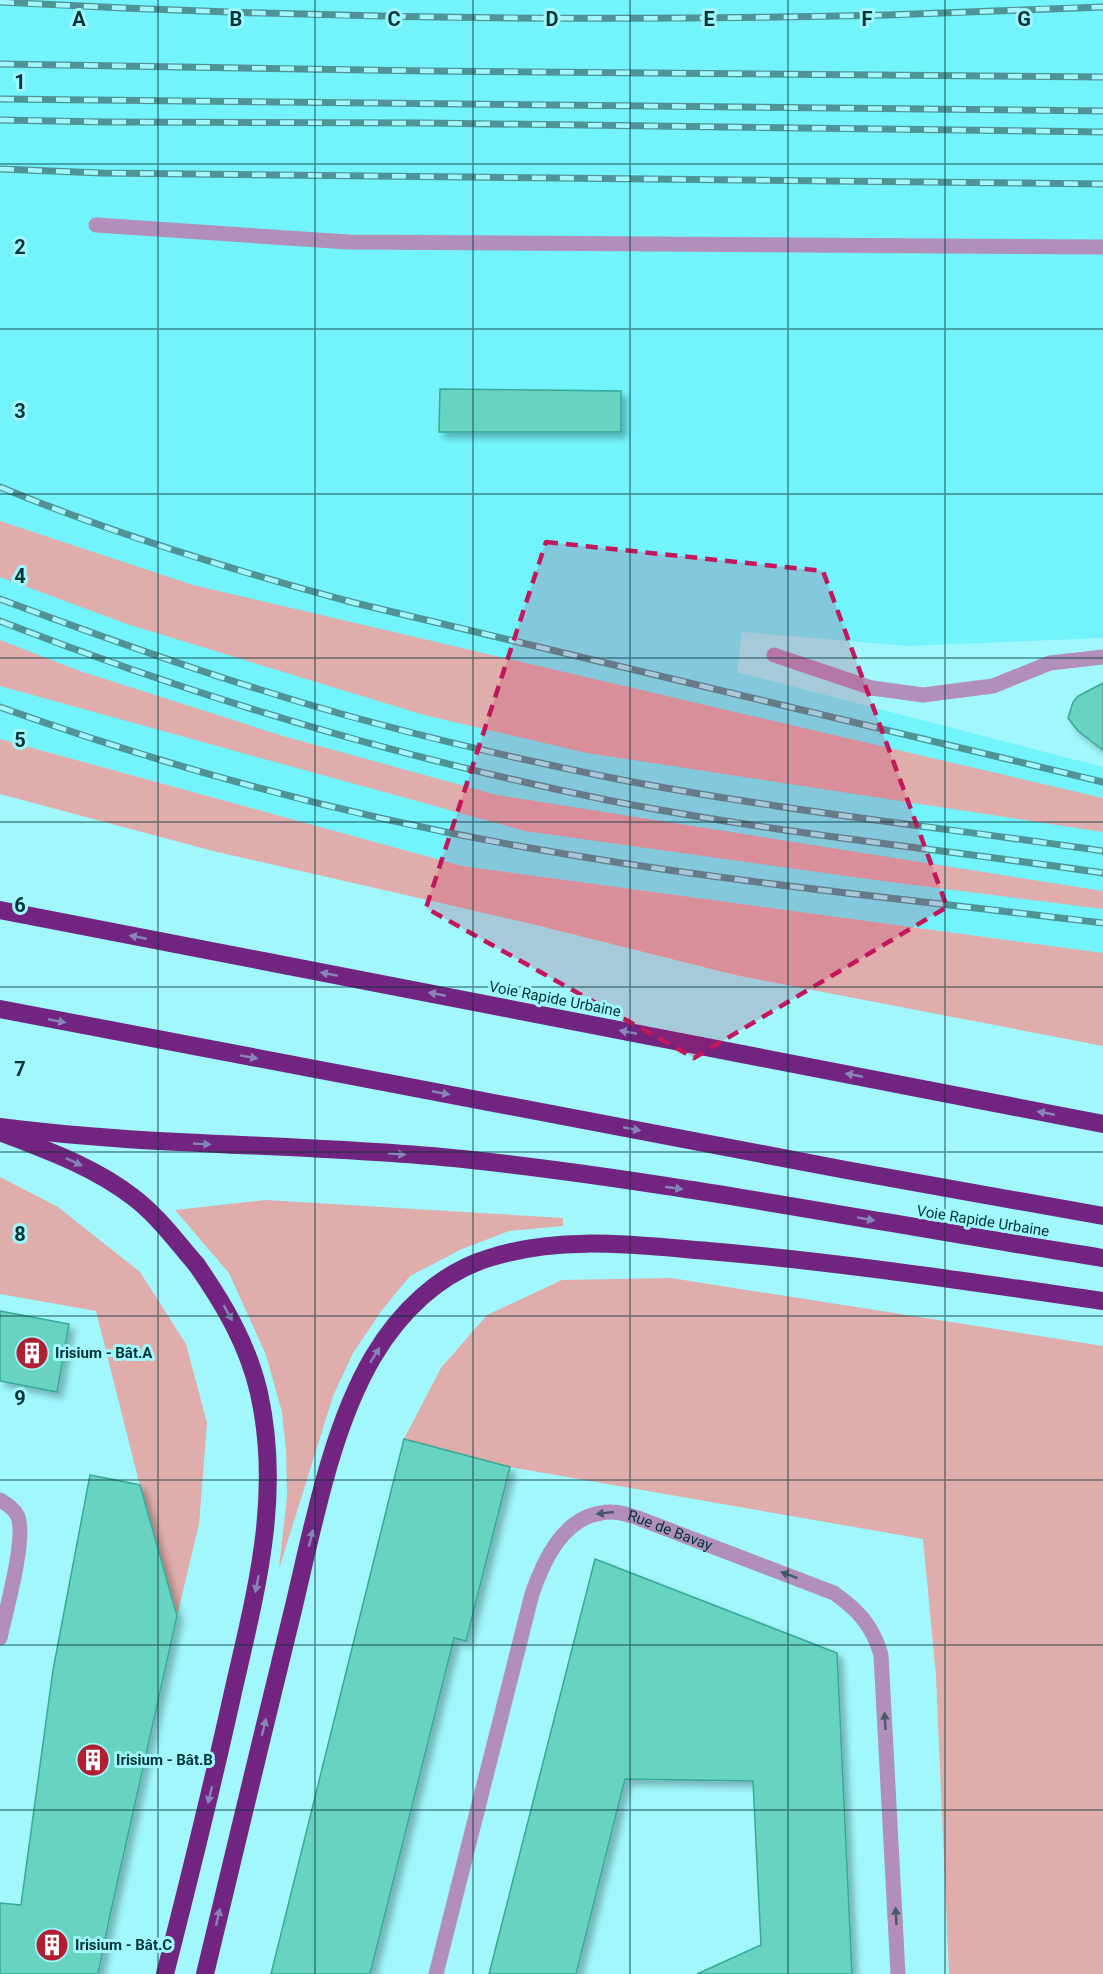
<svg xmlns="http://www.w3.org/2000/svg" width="1103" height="1974" viewBox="0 0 1103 1974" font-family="Roboto,sans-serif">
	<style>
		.built { fill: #73f4fc }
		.green { fill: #dfadab }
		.building { fill: #67d3c0; stroke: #38a998; stroke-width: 1.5; filter: url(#shadow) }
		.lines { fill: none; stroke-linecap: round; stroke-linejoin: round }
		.lane { stroke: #b28fb9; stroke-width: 15 }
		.street { stroke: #b28fb9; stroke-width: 15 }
		.highway { stroke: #712580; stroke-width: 18 }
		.rail-casing { stroke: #4f9397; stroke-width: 7 }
		.rail { stroke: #a1f7fc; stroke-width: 4.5; stroke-dasharray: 14; stroke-linecap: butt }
		.highway-bridge { stroke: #712580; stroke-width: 18 }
		.oneway { fill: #8784b8 }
		.oneway2 { fill: #47586b }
		.marked { fill: #c2185b; fill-opacity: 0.2; stroke: #c2185b; stroke-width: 4.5; stroke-dasharray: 12 8; stroke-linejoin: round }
		.grid { fill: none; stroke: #003437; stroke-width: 1.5; stroke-opacity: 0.55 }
		.labels { text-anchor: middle; stroke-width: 6; stroke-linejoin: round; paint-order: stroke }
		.street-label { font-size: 15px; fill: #003437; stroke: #a1f7fc }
		.poi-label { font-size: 15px; font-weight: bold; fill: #003437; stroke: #a1f7fc; text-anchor: start }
		.grid-label { font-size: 20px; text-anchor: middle; font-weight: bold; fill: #003437; stroke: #a1f7fc; stroke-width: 6; stroke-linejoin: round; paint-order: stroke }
	</style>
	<defs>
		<filter id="shadow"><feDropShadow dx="5.5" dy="5.5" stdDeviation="3" flood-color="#0004"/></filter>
	</defs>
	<rect width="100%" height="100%" fill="#a1f7fc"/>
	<path class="built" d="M 0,0 L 1103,0 L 1103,638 L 908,646 L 742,632 L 737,672 L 1103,767 L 1103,953 L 462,866 L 0,739 Z"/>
	<path class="green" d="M 0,521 L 193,585 L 1103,798 L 1103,832 L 587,753 L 424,715 L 127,624 L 0,577 Z
		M 0,640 L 80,671 L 283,736 L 497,795 L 1103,891 L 1103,909 L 875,880 L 525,831 L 0,686 Z
		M 0,739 L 462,866 L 1103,953 L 1103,1046 L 735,975 L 528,923 L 213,851 L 0,794 Z
		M 0,1177 L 58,1207 L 140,1272 L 186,1344 L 207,1423 L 199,1524 L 177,1616 L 139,1482 L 96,1311 L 0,1294 Z
		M 266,1200 L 563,1218 L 563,1226 L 509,1231 L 462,1249 L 410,1276 L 382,1310 L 353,1353 L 333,1396 L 279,1569 L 287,1496 L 286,1451 L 282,1412 L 266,1355 L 229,1273 L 175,1210 Z
		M 671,1278 L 1103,1346 L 1103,1974 L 949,1974 L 936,1676 L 923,1539 L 510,1467 L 404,1439 L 441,1368 L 487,1315 L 562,1280 Z"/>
	<path class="building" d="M 440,389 L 621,391 L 621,432 L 439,432 Z
		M 1103,683 L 1103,750 L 1078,731 L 1068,718 L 1073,702 L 1078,696 Z
		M 0,1311 L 69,1324 L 57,1392 L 0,1381 Z
		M 404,1439 L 510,1467 L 466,1641 L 454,1638 L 370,1974 L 271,1974 Z
		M 90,1475 L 140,1485 L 177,1616 L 110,1915 L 98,1974 L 0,1974 L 0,1903 L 21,1905 L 53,1670 Z
		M 595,1559 L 837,1653 L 852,1974 L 697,1974 L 761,1945 L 753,1781 L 625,1779 L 576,1974 L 489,1974 Z"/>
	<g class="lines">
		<path class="lane" d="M 96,225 L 348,242 L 1103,247
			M 774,655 L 872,688 L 923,695 L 993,686 L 1050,663 L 1103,657"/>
		<g class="street">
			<path d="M 0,1500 C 7,1504 14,1509 17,1515 C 28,1534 5,1614 0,1638"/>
			<path id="s1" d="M 436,1974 L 532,1594 C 543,1562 562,1519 601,1513 C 614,1510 626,1514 638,1518 L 834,1593 C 858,1610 873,1626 881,1655 L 898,1974"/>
		</g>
		<path class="highway" d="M 0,910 L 1103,1124
			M 0,1009 L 846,1170 L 1103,1216
			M 0,1127 C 154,1147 309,1143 463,1159 C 677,1182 890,1225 1103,1258
			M 165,1974 C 189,1880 212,1787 233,1692 C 256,1591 282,1497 259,1393 C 248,1345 224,1304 196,1264
			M 205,1974 C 233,1854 263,1734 292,1614 C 312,1532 330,1430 373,1357 C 399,1313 439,1273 489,1258 C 560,1235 635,1245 708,1251 C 840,1262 971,1282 1103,1301"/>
		<g class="rail-casing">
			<path id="rail" d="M 0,2 C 295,18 591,22 887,15 C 959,13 1031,9 1103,7
				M 0,64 L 429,71 L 1103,77
				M 0,99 L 1103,111
				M 0,120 L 104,122 L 425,123 L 1103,132
				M 0,169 L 102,173 L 1103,184
				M 0,487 C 114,534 232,570 351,602 L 1103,782
				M 0,599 C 86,631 171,662 258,689 C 374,726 493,754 612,778 C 775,810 939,827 1103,851
				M 0,621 C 198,698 404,759 612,801 C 774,833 940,849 1103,873
				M 0,707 C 174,769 354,818 536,849 C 724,882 914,900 1103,923"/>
		</g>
		<use href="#rail" class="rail"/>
		<path class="highway-bridge" d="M 0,1132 C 46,1150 93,1166 133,1197 C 157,1215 176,1241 196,1264"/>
	</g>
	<defs><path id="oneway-solid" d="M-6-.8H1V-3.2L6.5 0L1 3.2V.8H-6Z" transform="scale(1.5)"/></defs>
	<g class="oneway">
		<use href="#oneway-solid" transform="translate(138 937) rotate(-169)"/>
		<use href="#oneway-solid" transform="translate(329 974) rotate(-169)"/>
		<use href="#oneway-solid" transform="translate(437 994) rotate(-169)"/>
		<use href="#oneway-solid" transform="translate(57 1021) rotate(11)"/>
		<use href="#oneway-solid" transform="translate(628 1032) rotate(-169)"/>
		<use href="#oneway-solid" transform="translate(249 1057) rotate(10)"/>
		<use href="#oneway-solid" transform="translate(854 1075) rotate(-169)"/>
		<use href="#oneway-solid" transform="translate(441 1093) rotate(11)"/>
		<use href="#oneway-solid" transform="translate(1046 1113) rotate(-169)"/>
		<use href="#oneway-solid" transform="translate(632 1129) rotate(11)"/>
		<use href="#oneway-solid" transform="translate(202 1144) rotate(3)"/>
		<use href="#oneway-solid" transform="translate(397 1154) rotate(4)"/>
		<use href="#oneway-solid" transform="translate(74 1162) rotate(25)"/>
		<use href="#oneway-solid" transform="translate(674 1188) rotate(8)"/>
		<use href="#oneway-solid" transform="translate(866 1219) rotate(10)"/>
		<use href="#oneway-solid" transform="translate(228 1313) rotate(61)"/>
		<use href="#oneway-solid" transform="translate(375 1355) rotate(-58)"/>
		<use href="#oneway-solid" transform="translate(311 1538) rotate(-76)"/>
		<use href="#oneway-solid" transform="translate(257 1584) rotate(101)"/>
		<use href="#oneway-solid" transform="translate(264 1727) rotate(-76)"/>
		<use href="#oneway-solid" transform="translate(210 1795) rotate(104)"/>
		<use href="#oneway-solid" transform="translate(218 1917) rotate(-77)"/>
	</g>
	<g class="oneway2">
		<use href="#oneway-solid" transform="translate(605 1513) rotate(174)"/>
		<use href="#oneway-solid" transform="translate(789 1575) rotate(-159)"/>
		<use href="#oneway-solid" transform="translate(885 1721) rotate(-93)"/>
		<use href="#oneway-solid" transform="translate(896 1916) rotate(-93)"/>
	</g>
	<path class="marked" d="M 546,542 L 823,571 L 947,907 L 694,1058 L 426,908 Z"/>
	<path class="grid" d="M 158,0 L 158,1974M 315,0 L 315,1974M 473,0 L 473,1974M 630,0 L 630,1974M 788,0 L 788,1974M 945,0 L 945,1974M 0,164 L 1103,164M 0,329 L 1103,329M 0,494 L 1103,494M 0,658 L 1103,658M 0,822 L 1103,822M 0,987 L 1103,987M 0,1152 L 1103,1152M 0,1316 L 1103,1316M 0,1480 L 1103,1480M 0,1645 L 1103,1645M 0,1810 L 1103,1810"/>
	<defs>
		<g id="building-disc" transform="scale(1.725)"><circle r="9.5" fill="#b11e32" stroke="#a1f7fc"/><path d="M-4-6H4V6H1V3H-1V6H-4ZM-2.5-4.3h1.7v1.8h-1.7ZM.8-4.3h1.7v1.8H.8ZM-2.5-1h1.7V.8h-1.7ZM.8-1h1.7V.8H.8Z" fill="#fff"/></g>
	</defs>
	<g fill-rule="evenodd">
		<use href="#building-disc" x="32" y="1353"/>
		<use href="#building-disc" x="93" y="1760"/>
		<use href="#building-disc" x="52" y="1945"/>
	</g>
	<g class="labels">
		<g class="street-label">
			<text transform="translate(555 999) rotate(11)" y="5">Voie Rapide Urbaine</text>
			<text transform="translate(983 1221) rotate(9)" y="5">Voie Rapide Urbaine</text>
			<text dy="5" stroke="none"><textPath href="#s1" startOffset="576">Rue de Bavay</textPath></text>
		</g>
		<g class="poi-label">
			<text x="55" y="1358">Irisium - Bât.A</text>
			<text x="116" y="1765">Irisium - Bât.B</text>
			<text x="75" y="1950">Irisium - Bât.C</text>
		</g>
	</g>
	<g class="grid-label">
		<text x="79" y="26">A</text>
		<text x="236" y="26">B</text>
		<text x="394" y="26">C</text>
		<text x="552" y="26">D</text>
		<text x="709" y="26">E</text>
		<text x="867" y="26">F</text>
		<text x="1024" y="26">G</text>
		<text x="20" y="89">1</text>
		<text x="20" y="254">2</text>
		<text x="20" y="418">3</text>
		<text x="20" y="583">4</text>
		<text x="20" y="747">5</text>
		<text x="20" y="912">6</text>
		<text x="20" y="1076">7</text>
		<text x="20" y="1241">8</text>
		<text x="20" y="1405">9</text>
	</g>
</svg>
